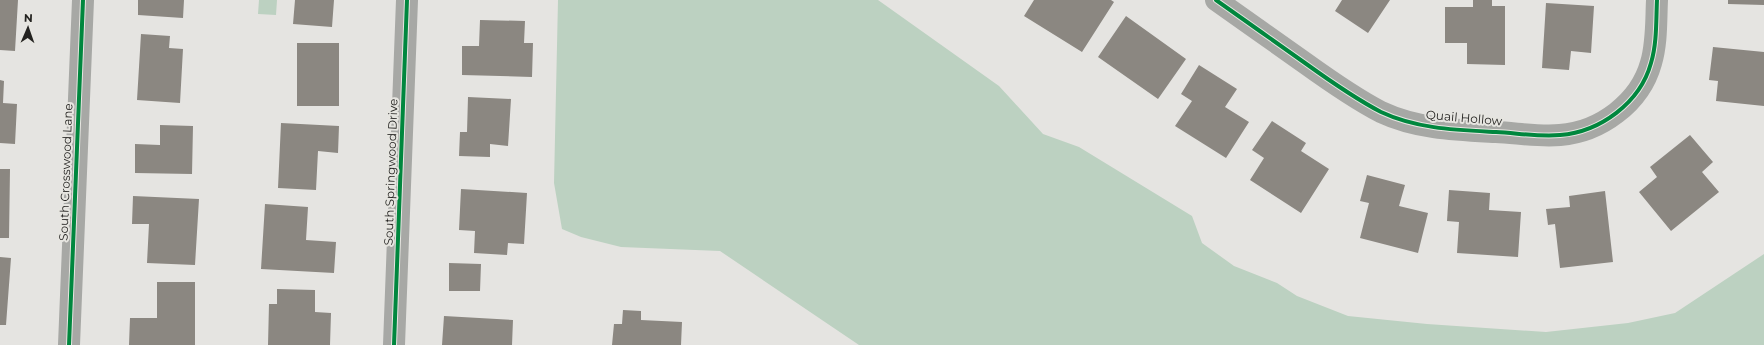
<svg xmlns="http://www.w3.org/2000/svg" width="1764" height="345" viewBox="0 0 1764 345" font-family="Montserrat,sans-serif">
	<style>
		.water { fill: #bcd1c1 }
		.building { fill: #8b8781 }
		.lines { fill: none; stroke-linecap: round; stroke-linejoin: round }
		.street { stroke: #a7a8a5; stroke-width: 22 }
		.cycleway-casing { stroke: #e6e5e0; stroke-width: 6 }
		.cycleway { stroke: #00873e; stroke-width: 4 }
		.labels { text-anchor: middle; stroke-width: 4; stroke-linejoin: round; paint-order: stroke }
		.street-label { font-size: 12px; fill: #232220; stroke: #e6e5e0 }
	</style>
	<rect width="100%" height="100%" fill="#e5e4e1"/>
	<path class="water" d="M 259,0 L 277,0 L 276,15 L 258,14 Z
		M 558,0 L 878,0 L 999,86 L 1043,134 L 1079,147 L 1192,216 L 1202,243 L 1234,266 L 1277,283 L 1297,296 L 1348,316 L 1427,324 L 1546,332 L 1628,323 L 1675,313 L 1764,254 L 1764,345 L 859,345 L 720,251 L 621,247 L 581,237 L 562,229 L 554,183 Z"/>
	<path class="building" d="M 0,0 L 18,0 L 15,51 L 0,50 Z
		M 138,0 L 184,0 L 183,18 L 138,15 Z
		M 295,0 L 334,0 L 332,27 L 293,24 Z
		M 1034,0 L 1111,0 L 1114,2 L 1082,52 L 1024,16 Z
		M 1342,0 L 1390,0 L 1368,33 L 1335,11 Z
		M 1473,0 L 1492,0 L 1492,6 L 1505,6 L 1505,65 L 1467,64 L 1467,43 L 1445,43 L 1445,7 L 1473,7 Z
		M 1728,0 L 1764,0 L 1764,5 L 1728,4 Z
		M 1546,3 L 1594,6 L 1591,53 L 1571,51 L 1569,70 L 1542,68 Z
		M 1126,16 L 1186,59 L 1158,99 L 1098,57 Z
		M 480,20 L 525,21 L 524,43 L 533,43 L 532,77 L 462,75 L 462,46 L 479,46 Z
		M 141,34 L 170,36 L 169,48 L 183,49 L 180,103 L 137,100 Z
		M 297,43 L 339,43 L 339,106 L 297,106 Z
		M 1713,47 L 1764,52 L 1764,106 L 1716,101 L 1718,81 L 1709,80 Z
		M 1199,65 L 1237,89 L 1225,107 L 1249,122 L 1226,158 L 1175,126 L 1192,101 L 1181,94 Z
		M 0,80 L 4,81 L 3,103 L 17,104 L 15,144 L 0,143 Z
		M 468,97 L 511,99 L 508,146 L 490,144 L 490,157 L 459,156 L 460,132 L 467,132 Z
		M 1272,121 L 1306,143 L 1301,151 L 1329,169 L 1301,213 L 1250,180 L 1264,158 L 1252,150 Z
		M 281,123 L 339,126 L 338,153 L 318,151 L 316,190 L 278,188 Z
		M 160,125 L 193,126 L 192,174 L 135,173 L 135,144 L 160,145 Z
		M 1690,135 L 1713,162 L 1702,172 L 1719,192 L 1671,231 L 1639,192 L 1657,177 L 1650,167 Z
		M 0,169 L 10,169 L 9,238 L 0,238 Z
		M 1367,175 L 1405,185 L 1399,206 L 1428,213 L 1418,253 L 1360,238 L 1369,203 L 1360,201 Z
		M 461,189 L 527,193 L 524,244 L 508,243 L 507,255 L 474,253 L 475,231 L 459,230 Z
		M 1449,190 L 1490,193 L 1489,210 L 1521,212 L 1518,257 L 1457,253 L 1459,222 L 1447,221 Z
		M 1605,191 L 1613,262 L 1560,268 L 1555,224 L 1548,225 L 1546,209 L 1570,207 L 1569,196 Z
		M 133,196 L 199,199 L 195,265 L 147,263 L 149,224 L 132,224 Z
		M 265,204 L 308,207 L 306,240 L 336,242 L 334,273 L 261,269 Z
		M 0,257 L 11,258 L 6,325 L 0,325 Z
		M 449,263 L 481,264 L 480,291 L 449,291 Z
		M 157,282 L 195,282 L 195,345 L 129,345 L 130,318 L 157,318 Z
		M 277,289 L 315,290 L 315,312 L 331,313 L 330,345 L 268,345 L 269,304 L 277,304 Z
		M 623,310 L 641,311 L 641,320 L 682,322 L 681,345 L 612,345 L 614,324 L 622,324 Z
		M 444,316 L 513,320 L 512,345 L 442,345 Z"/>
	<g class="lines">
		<path class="street" d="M 1216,0 C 1246,21 1275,42 1305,63 C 1330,81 1354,98 1381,112 C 1417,129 1457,130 1496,132 C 1517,133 1539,137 1560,135 C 1600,132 1640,103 1651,63 C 1657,43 1656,21 1657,0
			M 69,345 L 83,0
			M 394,345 L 407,0"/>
		<g class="cycleway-casing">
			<path id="cycleway" d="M 1216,0 C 1246,21 1275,42 1305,63 C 1330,81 1354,98 1381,112 C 1417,129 1457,130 1496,132 C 1517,133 1539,137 1560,135 C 1600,132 1640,103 1651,63 C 1657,43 1656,21 1657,0
				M 69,345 L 83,0
				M 394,345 L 407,0"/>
		</g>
		<use href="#cycleway" class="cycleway"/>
	</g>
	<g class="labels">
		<g class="street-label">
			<text transform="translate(1464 118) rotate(5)" y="4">Quail Hollow</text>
			<text transform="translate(66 172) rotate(-88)" y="4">South Crosswood Lane</text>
			<text transform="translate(391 172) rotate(-88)" y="4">South Springwood Drive</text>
		</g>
	</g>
	<g transform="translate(28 28) rotate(2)" stroke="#e6e5e0" stroke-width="3" paint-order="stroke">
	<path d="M0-3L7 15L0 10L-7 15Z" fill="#232220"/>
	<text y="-6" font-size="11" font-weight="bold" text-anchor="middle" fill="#232220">N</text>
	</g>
</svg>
